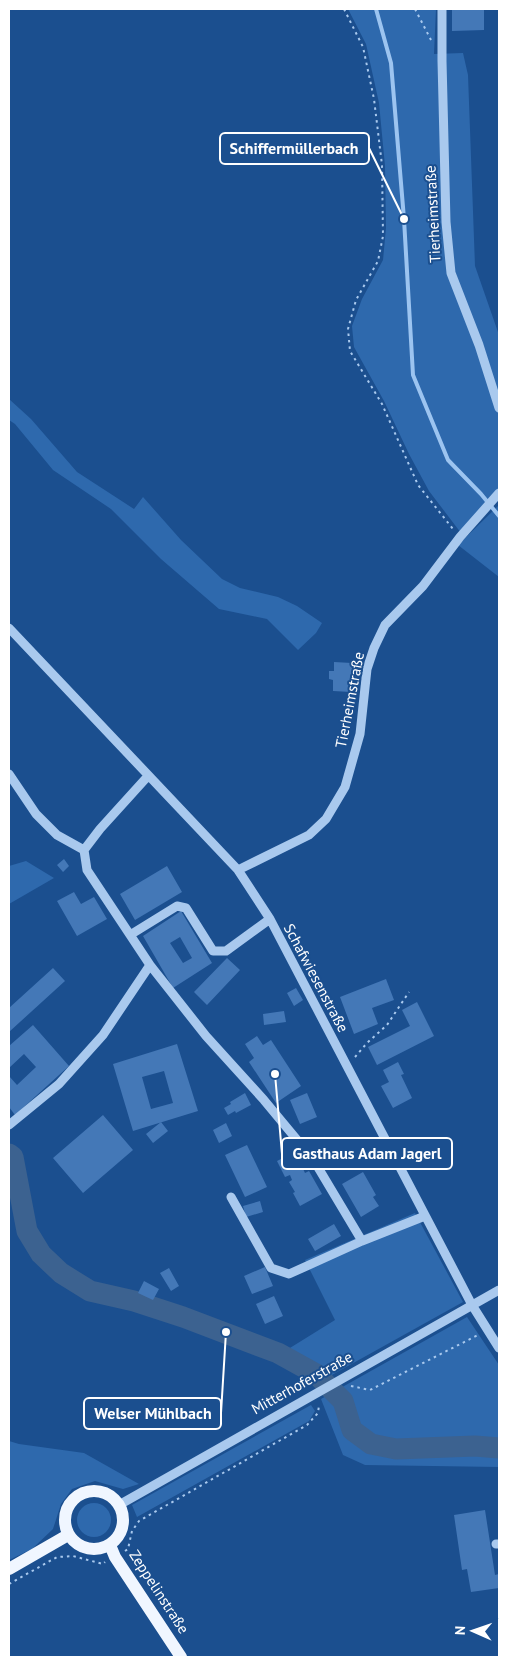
<svg xmlns="http://www.w3.org/2000/svg" width="508" height="1666" viewBox="0 0 508 1666" font-family="'PT Sans',sans-serif">
	<style>
		.green { fill: #2e69ad }
		.lines { fill: none; stroke-linecap: round; stroke-linejoin: round }
		.stream { stroke: #9cc4f0; stroke-width: 4 }
		.river { stroke: #3c6290; stroke-width: 21 }
		.building { fill: #4478b7; fill-rule: evenodd }
		.path { stroke: #a9c9ee; stroke-width: 2; stroke-dasharray: 2.5 4; stroke-linecap: butt }
		.minor { stroke: #a9c9ee; stroke-width: 9 }
		.major { stroke: #f0f6ff; stroke-width: 12 }
		.labels { text-anchor: middle; stroke-width: 4; stroke-linejoin: round; paint-order: stroke }
		.street-label { font-size: 15px; fill: #fff; stroke: #1b4f8f }
		.leader { fill: none; stroke: #fff; stroke-width: 2 }
		.callout-dot { fill: #fff; stroke: #1b4f8f; stroke-width: 2 }
		.callout { fill: #1b4f8f; stroke: #fff; stroke-width: 2 }
		.callout-label { font-size: 16px; text-anchor: middle; font-weight: bold; fill: #fff }
	</style>
	<rect width="100%" height="100%" fill="#1b4f8f"/>
	<path class="green" d="M 348,9 L 436,9 L 434,54 L 463,53 L 468,75 L 475,266 L 499,335 L 499,490 L 461,533 L 429,491 L 409,454 L 384,401 L 354,347 L 352,326 L 362,299 L 383,260 L 386,228 L 385,166 L 379,103 L 366,44 Z
		M 9,399 L 31,419 L 77,472 L 134,509 L 143,497 L 181,540 L 222,579 L 240,588 L 278,597 L 297,606 L 322,623 L 316,633 L 298,650 L 267,619 L 219,609 L 161,559 L 111,509 L 53,470 L 15,424 L 9,420 Z
		M 499,505 L 499,577 L 458,545 Z
		M 26,861 L 54,878 L 9,904 L 9,866 Z
		M 415,1213 L 463,1302 L 330,1376 L 277,1356 L 335,1320 L 305,1260 Z
		M 467,1317 L 499,1365 L 499,1467 L 365,1465 L 343,1455 L 321,1399 Z
		M 311,1405 L 315,1411 L 309,1421 L 137,1517 L 132,1505 Z
		M 9,1441 L 19,1444 L 84,1453 L 139,1484 L 123,1489 L 95,1481 L 72,1489 L 61,1504 L 53,1529 L 32,1549 L 9,1560 Z
		M77 1520a17 17 0 1 1 34 0a17 17 0 1 1-34 0Z"/>
	<g class="lines">
		<path class="stream" d="M 376,9 L 391,63 L 404,219 L 413,375 L 448,460 L 481,494 L 499,516"/>
		<path class="river" d="M 9,1154 L 13,1157 L 27,1231 L 41,1254 L 61,1273 L 90,1291 L 134,1301 L 183,1317 L 278,1353 L 316,1374 L 343,1401 L 352,1430 L 371,1444 L 396,1449 L 475,1446 L 499,1448"/>
	</g>
	<path class="building" d="M 452,9 L 484,9 L 484,30 L 452,31 Z
		M 334,662 L 352,663 L 352,673 L 357,673 L 356,681 L 352,681 L 351,692 L 333,691 L 333,680 L 329,679 L 329,671 L 334,671 Z
		M 64,859 L 69,866 L 63,872 L 57,865 Z
		M 167,866 L 182,892 L 135,920 L 120,894 Z
		M 74,892 L 81,904 L 94,897 L 107,919 L 77,936 L 57,901 Z
		M 181,911 L 212,963 L 173,988 L 143,936 ZM 180,937 L 192,958 L 183,963 L 170,943 Z
		M 227,958 L 240,970 L 207,1005 L 194,992 Z
		M 53,968 L 65,981 L 9,1032 L 9,1008 Z
		M 386,979 L 394,1000 L 372,1008 L 378,1024 L 354,1034 L 340,997 Z
		M 296,988 L 303,1000 L 294,1006 L 287,993 Z
		M 417,1002 L 434,1036 L 377,1065 L 368,1047 L 410,1026 L 402,1010 Z
		M 284,1011 L 286,1022 L 264,1025 L 263,1014 Z
		M 33,1025 L 69,1066 L 15,1115 L 9,1107 L 9,1076 L 17,1085 L 36,1067 L 24,1054 L 9,1068 L 9,1046 Z
		M 257,1036 L 263,1045 L 271,1040 L 301,1086 L 276,1103 L 249,1062 L 254,1058 L 245,1044 Z
		M 177,1044 L 198,1111 L 133,1131 L 113,1064 ZM 164,1071 L 173,1103 L 151,1109 L 142,1077 Z
		M 398,1062 L 404,1074 L 401,1075 L 412,1098 L 393,1108 L 381,1086 L 389,1082 L 383,1070 Z
		M 245,1093 L 251,1105 L 236,1113 L 235,1111 L 228,1115 L 224,1108 L 231,1104 L 230,1102 Z
		M 307,1093 L 317,1117 L 300,1124 L 290,1100 Z
		M 103,1115 L 133,1150 L 83,1193 L 53,1158 Z
		M 161,1122 L 168,1131 L 153,1143 L 146,1134 Z
		M 226,1123 L 232,1136 L 219,1143 L 213,1130 Z
		M 247,1145 L 267,1187 L 245,1197 L 225,1155 Z
		M 295,1152 L 305,1173 L 309,1171 L 322,1194 L 300,1206 L 293,1193 L 295,1192 L 289,1182 L 292,1180 L 290,1175 L 285,1177 L 277,1161 Z
		M 363,1172 L 376,1195 L 373,1197 L 379,1206 L 361,1217 L 342,1184 Z
		M 260,1201 L 263,1212 L 246,1217 L 243,1206 Z
		M 334,1224 L 341,1236 L 315,1251 L 308,1239 Z
		M 265,1267 L 273,1286 L 252,1294 L 244,1276 Z
		M 169,1268 L 179,1286 L 171,1291 L 160,1273 Z
		M 144,1281 L 159,1289 L 153,1300 L 138,1293 Z
		M 274,1296 L 283,1316 L 265,1324 L 256,1304 Z
		M 485,1510 L 495,1575 L 499,1574 L 499,1588 L 471,1592 L 467,1569 L 462,1570 L 454,1515 Z"/>
	<g class="lines">
		<path class="path" d="M 344,9 L 363,47 L 374,99 L 382,165 L 383,236 L 378,261 L 356,300 L 348,329 L 350,351 L 382,404 L 418,485 L 453,529
			M 415,9 L 431,40
			M 355,1057 L 367,1043 L 387,1025 L 409,992
			M 351,1386 L 370,1390 L 478,1335
			M 125,1551 L 128,1549 L 132,1531 L 139,1521 L 307,1425 L 318,1413 L 319,1405
			M 9,1584 L 57,1557 L 73,1556 L 103,1564 L 105,1562"/>
		<path class="minor" d="M 442,9 L 442,61 L 446,222 L 451,273 L 479,345 L 499,408
			M 9,628 L 238,870 L 270,919 L 472,1305 L 499,1348
			M 9,774 L 36,814 L 57,835 L 84,850
			M 148,776 L 100,829 L 84,850 L 87,870 L 150,965 L 206,1036 L 264,1100 L 313,1159 L 362,1241 L 425,1216
			M 238,870 L 309,835 L 326,819 L 345,787 L 360,734 L 367,669 L 374,648 L 385,625 L 423,586 L 460,537 L 499,493
			M 130,935 L 177,906 L 186,908 L 213,951 L 226,951 L 270,919
			M 9,1125 L 59,1084 L 103,1035 L 150,965
			M 231,1197 L 271,1268 L 289,1274 L 362,1241
			M 119,1505 L 499,1290
			M 496,1544 L 499,1544"/>
		<path class="major" d="M65 1520a29 29 0 1 1 58 0a29 29 0 1 1-58 0Z
			M 110,1545 L 115,1557 L 181,1657
			M 9,1569 L 68,1535"/>
	</g>
	<g class="labels">
		<g class="street-label">
			<text transform="translate(433 214) rotate(-93)" y="5">Tierheimstraße</text>
			<text transform="translate(350 700) rotate(-79)" y="5">Tierheimstraße</text>
			<text transform="translate(316 978) rotate(62)" y="5">Schafwiesenstraße</text>
			<text transform="translate(302 1383) rotate(-29)" y="5">Mitterhoferstraße</text>
			<text transform="translate(159 1592) rotate(57)" y="5">Zeppelinstraße</text>
		</g>
	</g>
	<path class="leader" d="M404 219L369 148M275 1074L282 1154M226 1332L221 1413"/>
	<g class="callout-dot">
		<circle cx="404" cy="219" r="5"/>
		<circle cx="275" cy="1074" r="5"/>
		<circle cx="226" cy="1332" r="5"/>
	</g>
	<g class="callout">
		<rect x="220" y="133" width="149" height="31" rx="5"/>
		<rect x="282" y="1138" width="170" height="31" rx="5"/>
		<rect x="84" y="1398" width="137" height="31" rx="5"/>
	</g>
	<g class="callout-label">
		<text x="294" y="154">Schiffermüllerbach</text>
		<text x="367" y="1159">Gasthaus Adam Jagerl</text>
		<text x="153" y="1419">Welser Mühlbach</text>
	</g>
	<rect width="508" height="1666" fill="none" stroke="#ffffff" stroke-width="20"/>
	<g transform="translate(473 1631) rotate(272)" stroke="#1b4f8f" stroke-width="4" paint-order="stroke">
	<path d="M0-4L9 19L0 12L-9 19Z" fill="#ffffff"/>
	<text y="-8" font-size="14" font-weight="bold" text-anchor="middle" fill="#ffffff">N</text>
	</g>
</svg>
